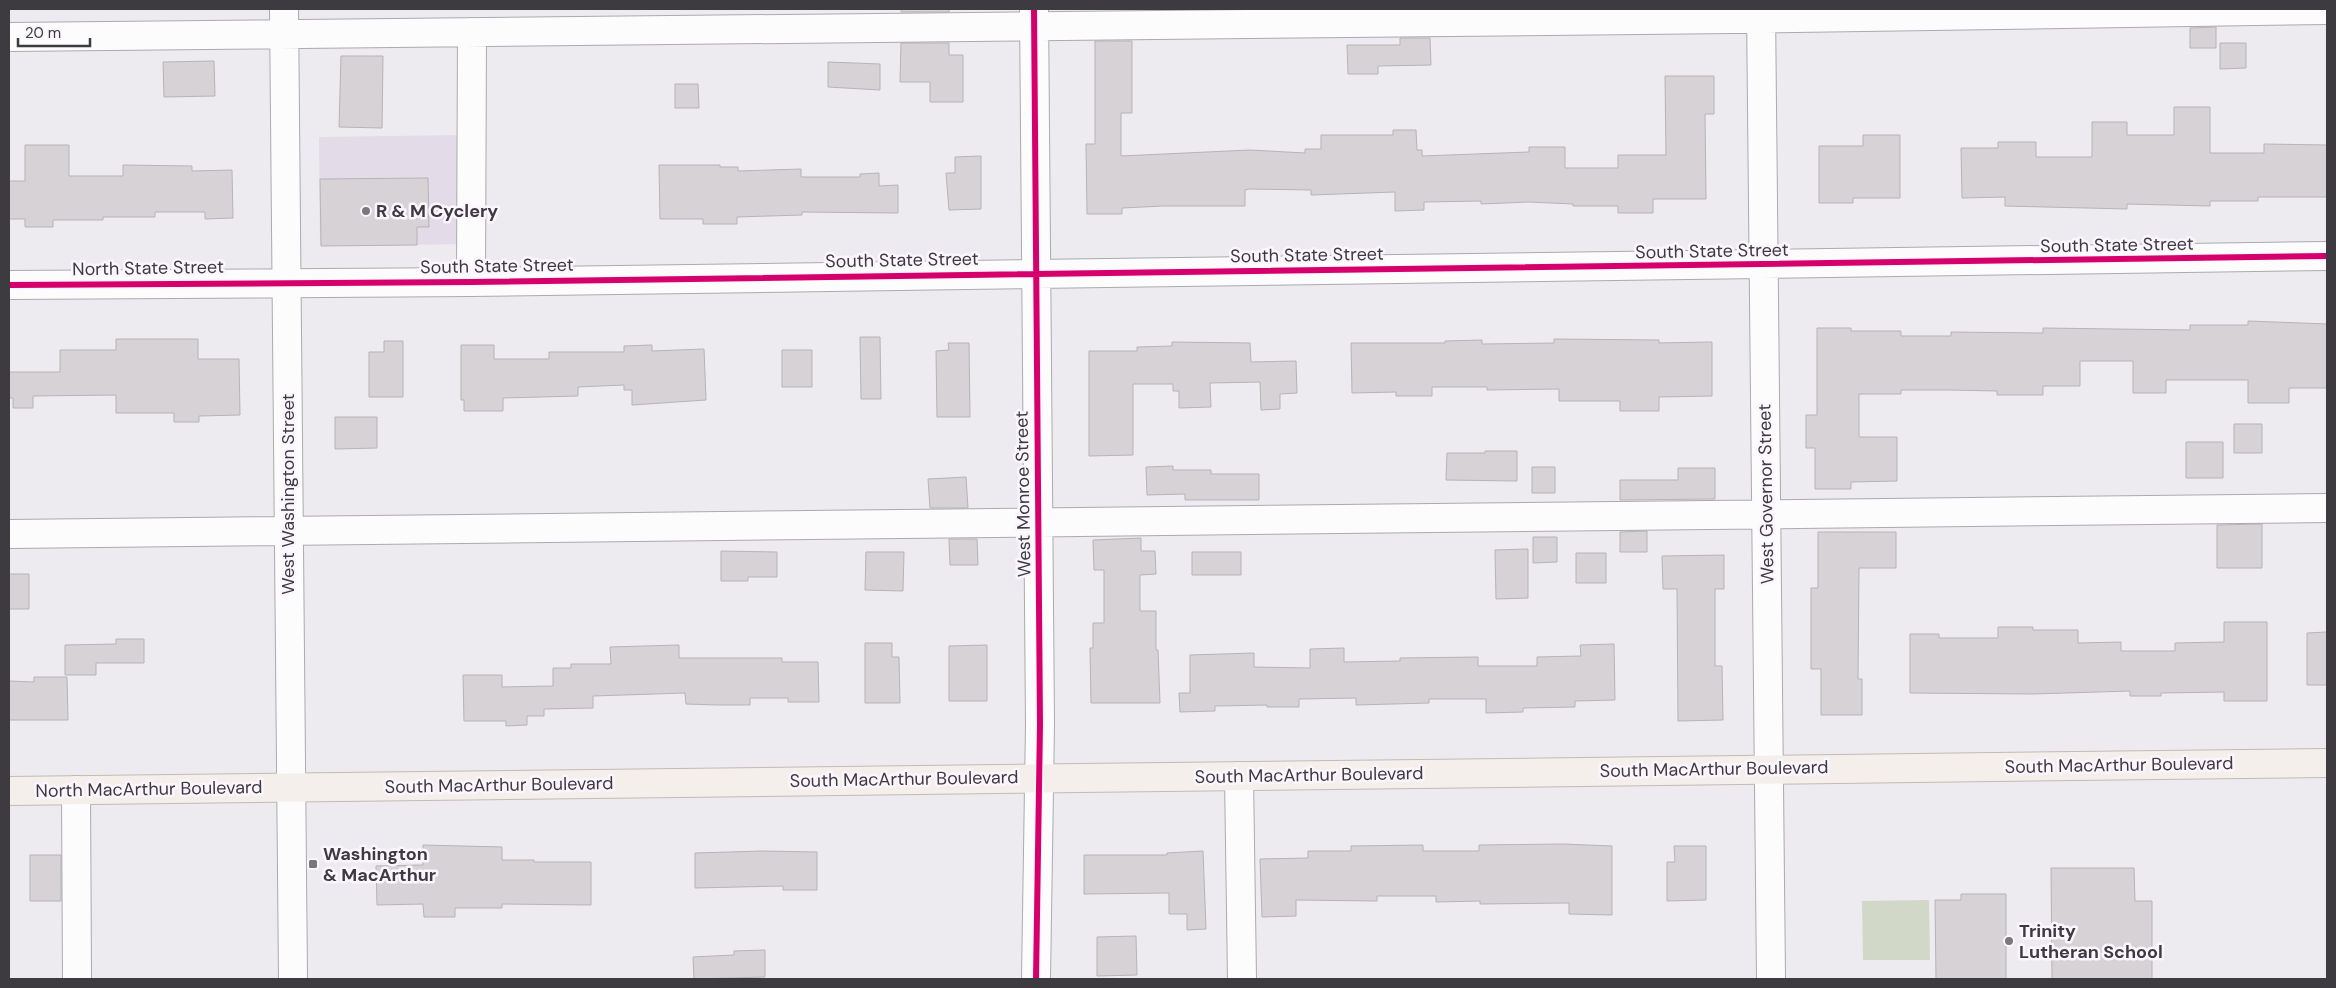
<svg xmlns="http://www.w3.org/2000/svg" width="2336" height="988" viewBox="0 0 2336 988" font-family="'DM Sans',sans-serif">
	<style>
		.built { fill: #e3dbe7 }
		.green { fill: #d1d8c8 }
		.building { fill: #d6d2d5; stroke: #b7b4b6 }
		.lines { fill: none; stroke-linecap: round; stroke-linejoin: round }
		.minor-casing { stroke: #acaaae; stroke-width: 30 }
		.major-casing { stroke: #c3bab5; stroke-width: 30 }
		.minor { stroke: #fcfcfd; stroke-width: 28 }
		.major { stroke: #f4efeb; stroke-width: 28 }
		.cycleway-casing { stroke: #fbf6fe; stroke-width: 9 }
		.cycleway { stroke: #d6006c; stroke-width: 6 }
		.poi-dot { fill: #7b787d; stroke: #fbf6fe; stroke-width: 2 }
		.labels { text-anchor: middle; stroke-width: 5; stroke-linejoin: round; paint-order: stroke }
		.poi-label { font-size: 18px; font-weight: bold; fill: #3d3b3f; stroke: #fbf6fe; text-anchor: start }
		.street-label { font-size: 18px; fill: #3d3b3f; stroke: #fbf6fe }
	</style>
	<rect width="100%" height="100%" fill="#edeaf0"/>
	<path class="built" d="M 465,135 L 466,244 L 320,246 L 319,137 Z"/>
	<path class="green" d="M 1929,900 L 1930,960 L 1863,960 L 1862,901 Z"/>
	<path class="building" d="M 901,9 L 949,9 L 949,12 L 901,12 Z
		M 2216,27 L 2216,48 L 2190,48 L 2190,28 Z
		M 1400,38 L 1430,38 L 1431,65 L 1378,66 L 1378,74 L 1348,74 L 1347,45 L 1400,45 Z
		M 1095,41 L 1132,41 L 1132,113 L 1121,113 L 1121,156 L 1250,150 L 1305,153 L 1305,149 L 1321,149 L 1321,135 L 1393,135 L 1393,130 L 1416,130 L 1417,150 L 1422,150 L 1422,156 L 1529,152 L 1529,147 L 1565,147 L 1565,168 L 1618,168 L 1618,155 L 1666,155 L 1665,76 L 1714,76 L 1714,114 L 1705,114 L 1706,199 L 1653,199 L 1653,213 L 1618,213 L 1618,206 L 1573,206 L 1573,204 L 1529,202 L 1481,204 L 1481,201 L 1424,202 L 1424,210 L 1395,211 L 1395,192 L 1311,195 L 1311,190 L 1249,189 L 1245,190 L 1245,206 L 1163,206 L 1122,208 L 1122,214 L 1087,214 L 1086,144 L 1095,144 Z
		M 901,43 L 949,43 L 949,55 L 963,55 L 963,102 L 930,102 L 930,82 L 900,82 Z
		M 2220,43 L 2246,43 L 2246,68 L 2220,69 Z
		M 341,56 L 383,56 L 382,128 L 339,127 Z
		M 214,61 L 215,96 L 164,97 L 163,62 Z
		M 828,62 L 880,64 L 880,90 L 828,87 Z
		M 675,84 L 698,84 L 699,108 L 675,108 Z
		M 2174,107 L 2210,107 L 2210,153 L 2264,153 L 2264,144 L 2327,145 L 2327,197 L 2258,197 L 2258,201 L 2210,201 L 2210,206 L 2127,204 L 2127,209 L 2005,206 L 2005,197 L 1962,198 L 1961,148 L 1998,148 L 1998,142 L 2036,142 L 2036,157 L 2092,157 L 2092,122 L 2127,122 L 2127,135 L 2174,135 Z
		M 1863,135 L 1900,135 L 1900,198 L 1853,198 L 1853,203 L 1819,203 L 1819,146 L 1863,146 Z
		M 25,145 L 69,145 L 69,176 L 123,176 L 123,165 L 192,166 L 192,171 L 232,170 L 233,218 L 205,219 L 205,212 L 155,212 L 155,217 L 103,217 L 103,220 L 53,220 L 53,227 L 25,227 L 25,219 L 9,219 L 9,181 L 25,181 Z
		M 981,156 L 981,209 L 949,210 L 946,173 L 955,173 L 955,157 Z
		M 659,165 L 720,165 L 720,167 L 738,167 L 738,171 L 801,169 L 801,177 L 860,177 L 860,174 L 879,173 L 879,186 L 898,185 L 898,213 L 802,212 L 802,215 L 737,217 L 737,224 L 703,224 L 703,219 L 660,219 Z
		M 428,178 L 429,227 L 417,227 L 417,245 L 321,246 L 320,179 Z
		M 2248,321 L 2327,324 L 2327,388 L 2289,388 L 2289,403 L 2248,403 L 2248,380 L 2166,380 L 2166,393 L 2133,393 L 2133,361 L 2080,361 L 2080,386 L 2043,386 L 2043,395 L 1997,395 L 1997,391 L 1951,390 L 1901,390 L 1901,394 L 1859,394 L 1859,437 L 1897,437 L 1897,481 L 1851,482 L 1851,489 L 1815,489 L 1815,448 L 1806,448 L 1806,415 L 1817,415 L 1817,328 L 1851,328 L 1851,331 L 1901,331 L 1901,336 L 1951,336 L 1951,332 L 2043,333 L 2043,328 L 2190,330 L 2190,325 L 2248,325 Z
		M 860,337 L 880,337 L 881,399 L 861,399 Z
		M 116,339 L 198,339 L 198,359 L 239,359 L 240,415 L 199,416 L 199,422 L 174,422 L 174,413 L 116,413 L 116,395 L 33,396 L 33,408 L 13,408 L 13,398 L 9,398 L 9,372 L 60,372 L 60,350 L 116,350 Z
		M 1554,339 L 1659,340 L 1659,343 L 1712,342 L 1712,396 L 1659,397 L 1659,411 L 1620,411 L 1620,401 L 1559,401 L 1559,389 L 1487,390 L 1487,387 L 1432,387 L 1432,396 L 1396,396 L 1396,392 L 1352,393 L 1351,343 L 1445,343 L 1445,341 L 1482,340 L 1482,344 L 1554,343 Z
		M 384,341 L 403,341 L 403,397 L 369,397 L 369,352 L 384,352 Z
		M 1172,342 L 1250,343 L 1251,362 L 1296,361 L 1297,393 L 1280,394 L 1280,409 L 1261,410 L 1260,382 L 1210,383 L 1211,407 L 1179,408 L 1179,391 L 1173,391 L 1173,384 L 1133,384 L 1133,455 L 1089,456 L 1089,351 L 1137,351 L 1137,347 L 1172,346 Z
		M 948,343 L 969,343 L 970,417 L 937,417 L 936,351 L 949,350 Z
		M 461,345 L 494,345 L 494,359 L 549,359 L 549,352 L 624,352 L 624,346 L 652,345 L 652,351 L 704,349 L 706,400 L 632,405 L 632,390 L 624,390 L 624,385 L 578,387 L 578,396 L 503,398 L 503,411 L 464,411 L 464,400 L 461,400 Z
		M 782,350 L 812,350 L 812,387 L 782,387 Z
		M 335,417 L 377,417 L 377,448 L 335,449 Z
		M 2234,424 L 2262,424 L 2262,453 L 2234,453 Z
		M 2186,442 L 2223,442 L 2223,478 L 2186,478 Z
		M 1485,451 L 1517,451 L 1517,481 L 1446,480 L 1447,453 L 1485,453 Z
		M 1173,466 L 1173,470 L 1211,470 L 1211,474 L 1259,474 L 1259,500 L 1185,500 L 1185,494 L 1147,495 L 1146,467 Z
		M 1532,467 L 1555,467 L 1555,493 L 1532,493 Z
		M 1678,468 L 1715,468 L 1715,499 L 1620,500 L 1620,480 L 1678,480 Z
		M 966,477 L 968,508 L 930,508 L 928,479 Z
		M 2262,524 L 2262,568 L 2217,568 L 2217,525 Z
		M 1647,531 L 1647,552 L 1620,552 L 1620,532 Z
		M 1818,532 L 1896,532 L 1896,568 L 1859,568 L 1858,679 L 1862,679 L 1862,715 L 1821,715 L 1821,669 L 1811,669 L 1811,588 L 1818,588 Z
		M 1533,537 L 1557,537 L 1557,562 L 1533,563 Z
		M 1141,538 L 1141,551 L 1155,551 L 1156,574 L 1140,575 L 1140,611 L 1156,611 L 1156,650 L 1158,650 L 1160,703 L 1091,703 L 1090,648 L 1093,648 L 1093,623 L 1104,623 L 1104,570 L 1094,570 L 1093,540 Z
		M 949,539 L 977,539 L 978,565 L 950,565 Z
		M 1528,549 L 1528,598 L 1496,599 L 1495,550 Z
		M 721,551 L 777,552 L 777,577 L 748,577 L 748,581 L 721,581 Z
		M 866,552 L 904,552 L 903,591 L 865,590 Z
		M 1192,552 L 1241,552 L 1241,575 L 1192,575 Z
		M 1576,553 L 1606,553 L 1606,583 L 1576,583 Z
		M 1724,555 L 1724,589 L 1715,589 L 1715,666 L 1722,666 L 1723,720 L 1678,721 L 1677,589 L 1663,589 L 1662,556 Z
		M 9,574 L 29,574 L 29,609 L 9,609 Z
		M 2224,622 L 2267,622 L 2267,701 L 2224,701 L 2224,692 L 2161,693 L 2161,696 L 2130,696 L 2130,691 L 2033,694 L 1910,693 L 1910,634 L 1939,634 L 1939,638 L 1998,638 L 1998,627 L 2033,627 L 2033,630 L 2078,630 L 2078,643 L 2121,642 L 2121,651 L 2175,651 L 2175,643 L 2224,642 Z
		M 2327,632 L 2327,685 L 2307,685 L 2307,633 Z
		M 116,639 L 144,639 L 144,663 L 96,663 L 96,675 L 65,675 L 65,645 L 116,644 Z
		M 865,643 L 892,643 L 892,657 L 899,657 L 900,703 L 865,703 Z
		M 1614,644 L 1615,700 L 1575,701 L 1575,707 L 1523,708 L 1523,712 L 1486,713 L 1486,699 L 1429,699 L 1429,703 L 1356,705 L 1356,698 L 1299,699 L 1299,707 L 1267,707 L 1267,705 L 1215,706 L 1215,711 L 1180,712 L 1179,693 L 1190,693 L 1190,655 L 1254,653 L 1254,667 L 1310,668 L 1310,649 L 1344,648 L 1344,662 L 1400,661 L 1400,658 L 1478,657 L 1478,666 L 1537,666 L 1537,657 L 1581,656 L 1580,645 Z
		M 679,645 L 679,658 L 782,658 L 782,662 L 818,662 L 819,702 L 788,702 L 788,698 L 750,698 L 750,705 L 718,705 L 686,704 L 685,693 L 593,696 L 593,708 L 544,709 L 544,716 L 527,716 L 527,725 L 506,726 L 506,721 L 464,721 L 463,675 L 502,675 L 502,687 L 553,686 L 553,668 L 571,668 L 571,664 L 611,664 L 610,647 Z
		M 987,645 L 987,701 L 949,701 L 949,646 Z
		M 34,677 L 67,677 L 68,720 L 9,720 L 9,681 L 34,682 Z
		M 1563,844 L 1612,846 L 1612,915 L 1569,914 L 1569,903 L 1480,904 L 1480,901 L 1436,902 L 1436,896 L 1377,896 L 1377,901 L 1296,900 L 1296,916 L 1262,917 L 1260,859 L 1308,858 L 1308,851 L 1351,851 L 1351,846 L 1423,845 L 1423,851 L 1479,851 L 1479,845 Z
		M 423,845 L 502,847 L 502,860 L 534,860 L 534,862 L 591,862 L 591,905 L 502,904 L 502,908 L 455,908 L 455,917 L 424,917 L 423,904 L 377,905 L 376,866 L 423,865 Z
		M 1674,846 L 1706,846 L 1706,900 L 1667,901 L 1667,862 L 1675,862 Z
		M 763,851 L 817,852 L 817,890 L 783,890 L 783,886 L 695,888 L 695,853 Z
		M 1203,851 L 1206,929 L 1187,930 L 1187,914 L 1169,914 L 1169,893 L 1084,894 L 1084,855 L 1167,855 L 1167,853 Z
		M 30,855 L 61,855 L 61,901 L 30,901 Z
		M 2051,868 L 2134,868 L 2135,901 L 2152,901 L 2152,979 L 2052,979 Z
		M 1961,894 L 2006,894 L 2006,979 L 1936,979 L 1935,900 L 1961,900 Z
		M 1136,936 L 1137,975 L 1097,976 L 1097,937 Z
		M 765,950 L 765,977 L 694,979 L 693,957 L 734,955 L 734,951 Z"/>
	<g class="lines">
		<g class="minor-casing">
			<path id="minor" d="M 284,9 L 293,979
				M 1034,9 L 1040,724 L 1036,979
				M 1761,9 L 1771,979
				M 9,37 L 1732,19 L 2327,10
				M 471,282 L 472,32
				M 9,285 L 471,282 L 2327,256
				M 9,534 L 2327,508
				M 1239,776 L 1242,979
				M 76,790 L 77,979"/>
		</g>
		<g class="major-casing">
			<path id="major" d="M 9,791 L 2327,763"/>
		</g>
		<use href="#minor" class="minor"/>
		<use href="#major" class="major"/>
		<g class="cycleway-casing">
			<path id="cycleway" d="M 1034,9 L 1040,724 L 1036,979
				M 9,285 L 471,282 L 2327,256"/>
		</g>
		<use href="#cycleway" class="cycleway"/>
	</g>
	<g class="poi-dot">
		<circle cx="366" cy="211" r="5"/>
		<rect x="308" y="859" width="10" height="10" rx="2.5"/>
		<circle cx="2009" cy="941" r="5"/>
	</g>
	<g class="labels">
		<g class="poi-label">
			<text x="376" y="217">R &amp; M Cyclery</text>
			<text x="323" y="860">Washington<tspan x="323" dy="21">&amp; MacArthur</tspan></text>
			<text x="2019" y="937">Trinity<tspan x="2019" dy="21">Lutheran School</tspan></text>
		</g>
		<g class="street-label">
			<text transform="translate(2117 245) rotate(-1)" y="6">South State Street</text>
			<text transform="translate(1712 251) rotate(-1)" y="6">South State Street</text>
			<text transform="translate(1307 255) rotate(-1)" y="6">South State Street</text>
			<text transform="translate(902 260) rotate(-1)" y="6">South State Street</text>
			<text transform="translate(497 266) rotate(-1)" y="6">South State Street</text>
			<text transform="translate(148 268) rotate(-1)" y="6">North State Street</text>
			<text transform="translate(288 494) rotate(-90)" y="6">West Washington Street</text>
			<text transform="translate(1023 494) rotate(-91)" y="6">West Monroe Street</text>
			<text transform="translate(1766 494) rotate(-91)" y="6">West Governor Street</text>
			<text transform="translate(2119 765) rotate(-1)" y="6">South MacArthur Boulevard</text>
			<text transform="translate(1714 769) rotate(-1)" y="6">South MacArthur Boulevard</text>
			<text transform="translate(1309 775) rotate(-1)" y="6">South MacArthur Boulevard</text>
			<text transform="translate(904 779) rotate(-1)" y="6">South MacArthur Boulevard</text>
			<text transform="translate(499 785) rotate(-1)" y="6">South MacArthur Boulevard</text>
			<text transform="translate(149 789) rotate(-1)" y="6">North MacArthur Boulevard</text>
		</g>
	</g>
	<rect width="2336" height="988" fill="none" stroke="#3d3b3f" stroke-width="20"/>
	<path d="M18 38v8h72v-8" fill="none" stroke="#3d3b3f" stroke-width="2.5"/>
	<text x="25" y="38" font-size="15" fill="#3d3b3f" stroke="#fbf6fe" stroke-width="4" paint-order="stroke">20 m</text>
</svg>
